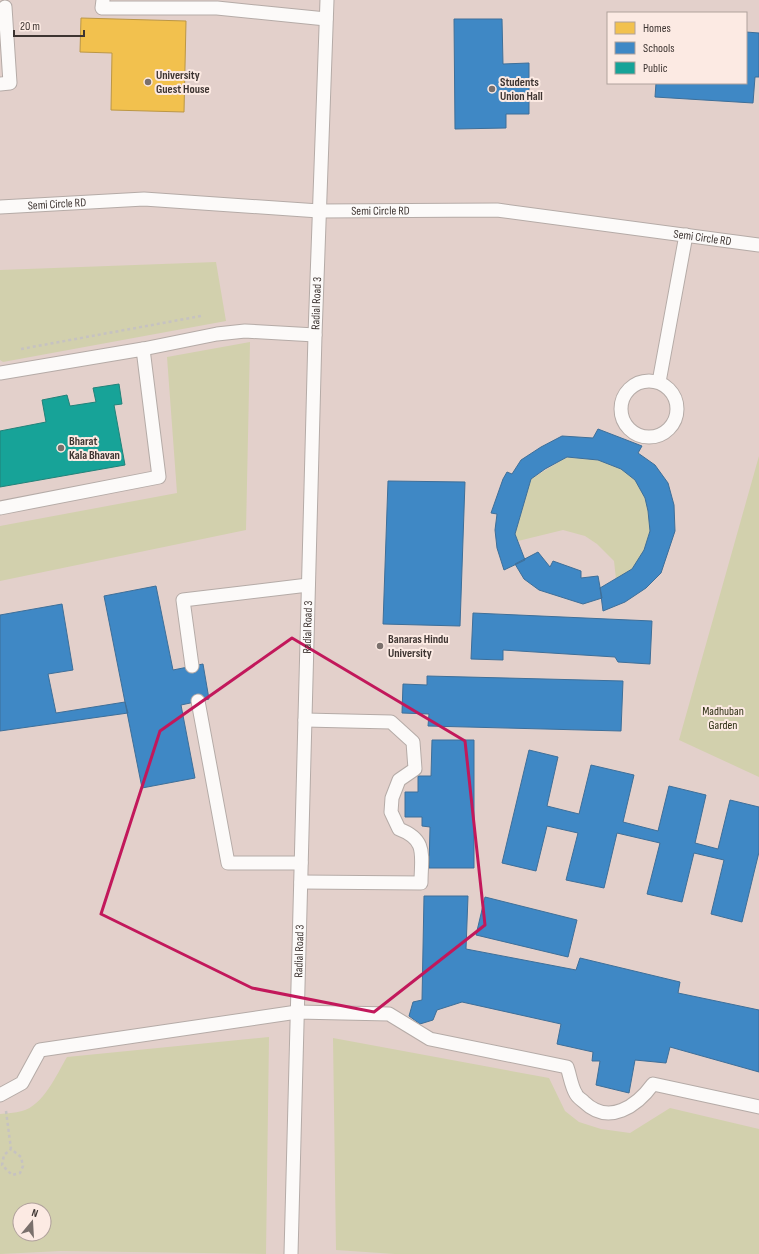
<svg xmlns="http://www.w3.org/2000/svg" width="759" height="1254" viewBox="0 0 759 1254" font-family="'Sofia Sans Condensed',sans-serif">
	<style>
		.education { fill: #e3d0cb; fill-rule: evenodd }
		.green { fill: #d2d0ad; fill-rule: evenodd }
		.homes { fill: #f2c14e; stroke: #bc9745 }
		.schools { fill: #3f88c5; stroke: #3e6f99 }
		.public { fill: #17a398; stroke: #228279 }
		.lines { fill: none; stroke-linecap: round; stroke-linejoin: round }
		.lane-casing { stroke: #b5aba7; stroke-width: 15 }
		.path { stroke: #c6c2c1; stroke-width: 2.5; stroke-dasharray: 3 3; stroke-linecap: butt }
		.lane { stroke: #fcfaf9; stroke-width: 13 }
		.marked { fill: none; stroke: #c2185b; stroke-width: 3; stroke-linejoin: round }
		.poi-dot { fill: #7a706c; stroke: #fceae3; stroke-width: 1.5 }
		.labels { text-anchor: middle; stroke-width: 4; stroke-linejoin: round; paint-order: stroke }
		.poi-label { font-size: 12px; font-weight: bold; fill: #3d3431; stroke: #fceae3; text-anchor: start }
		.street-label { font-size: 12px; fill: #3d3431; stroke: #fceae3 }
		.park-label { font-size: 12px; fill: #2a2c10; stroke: #fceae3 }
	</style>
	<rect width="100%" height="100%" fill="#ebdfda"/>
	<path class="education" d="M 0,0 L 759,0 L 759,1254 L 0,1254 ZM 608,13 L 746,13 L 746,83 L 608,83 ZM 20,1210 L 44,1210 L 44,1234 L 20,1234 Z"/>
	<path class="green" d="M 216,262 L 226,321 L 3,362 L 0,360 L 0,270 Z
		M 250,342 L 246,530 L 0,581 L 0,526 L 177,493 L 167,357 Z
		M 759,456 L 759,777 L 679,740 Z
		M 567,457 L 598,460 L 621,469 L 635,480 L 645,498 L 648,511 L 650,531 L 644,550 L 632,569 L 616,579 L 614,561 L 597,544 L 585,536 L 563,530 L 518,541 L 515,534 L 531,479 Z
		M 269,1037 L 266,1254 L 61,1251 L 0,1254 L 0,1114 C 7,1113 15,1113 22,1111 C 43,1106 57,1074 67,1057 ZM 20,1210 L 44,1210 L 44,1234 L 20,1234 Z
		M 333,1038 L 549,1078 L 565,1111 L 579,1122 L 601,1129 L 630,1133 L 670,1108 L 759,1129 L 759,1254 L 395,1254 L 336,1250 Z"/>
	<path class="homes" d="M 81,18 L 186,21 L 184,112 L 111,110 L 112,53 L 80,52 Z"/>
	<path class="schools" d="M 454,19 L 502,19 L 503,64 L 529,63 L 529,114 L 506,114 L 506,128 L 455,129 Z
		M 746,32 L 759,33 L 759,77 L 755,77 L 753,103 L 655,97 L 656,83 L 746,83 Z
		M 598,429 L 642,446 L 638,453 L 655,465 L 668,483 L 674,505 L 675,531 L 661,573 L 646,588 L 625,602 L 603,611 L 600,588 L 632,569 L 644,550 L 650,531 L 648,511 L 645,498 L 635,480 L 621,469 L 598,460 L 567,457 L 545,469 L 531,479 L 515,534 L 525,560 L 504,570 L 497,548 L 495,530 L 497,514 L 491,513 L 503,479 L 507,472 L 512,474 L 521,460 L 541,447 L 562,436 L 593,438 Z
		M 388,481 L 465,482 L 460,626 L 383,624 Z
		M 538,552 L 550,567 L 553,561 L 581,571 L 581,578 L 598,576 L 602,598 L 583,604 L 539,590 L 524,579 L 515,564 Z
		M 156,586 L 173,670 L 203,664 L 209,699 L 181,705 L 195,778 L 142,788 L 104,596 Z
		M 62,604 L 73,670 L 48,674 L 56,713 L 125,702 L 128,713 L 0,731 L 0,615 Z
		M 473,613 L 652,621 L 650,664 L 618,662 L 615,657 L 503,650 L 503,660 L 471,659 Z
		M 427,676 L 623,681 L 621,731 L 428,726 L 429,714 L 402,713 L 403,684 L 427,685 Z
		M 432,740 L 474,740 L 474,868 L 429,868 L 430,827 L 422,826 L 422,817 L 405,817 L 405,792 L 418,792 L 418,776 L 431,776 Z
		M 529,750 L 558,757 L 547,806 L 579,814 L 591,765 L 634,775 L 623,822 L 658,831 L 669,786 L 706,795 L 695,843 L 718,849 L 730,800 L 759,807 L 759,852 L 742,922 L 711,914 L 724,860 L 694,853 L 682,902 L 647,894 L 660,843 L 617,833 L 604,888 L 566,880 L 578,833 L 547,826 L 536,871 L 502,863 Z
		M 424,896 L 468,896 L 466,949 L 576,970 L 580,958 L 680,982 L 678,993 L 759,1010 L 759,1072 L 670,1047 L 666,1063 L 635,1060 L 629,1093 L 596,1085 L 600,1061 L 592,1061 L 593,1052 L 557,1044 L 561,1024 L 462,1002 L 437,1010 L 433,1020 L 420,1024 L 409,1016 L 413,1002 L 422,1000 Z
		M 485,897 L 577,920 L 568,957 L 476,935 Z"/>
	<path class="public" d="M 119,384 L 122,404 L 114,405 L 125,465 L 0,487 L 0,431 L 46,422 L 42,400 L 67,395 L 70,406 L 96,402 L 93,388 Z"/>
	<g class="lines">
		<g class="lane-casing">
			<g id="lane">
				<path d="M 103,0 L 102,8 L 217,8 L 326,19"/>
				<path d="M 0,84 L 10,83 L 5,7"/>
				<path id="s1" d="M 0,207 L 144,199 L 319,211 L 497,210 L 759,245"/>
				<path d="M 143,349 L 217,334 L 245,331 L 315,335"/>
				<path d="M 0,373 L 143,349 L 159,477 L 0,508"/>
				<circle cx="649" cy="409" r="28"/>
				<path d="M 659,382 L 686,235"/>
				<path d="M 192,666 L 183,600 L 308,585"/>
				<path d="M 198,701 L 228,863 L 301,863"/>
				<path d="M 301,882 L 421,883 C 421,856 428,840 399,829 L 391,812 L 392,798 L 399,780 L 415,769 L 413,742 L 391,722 L 305,720"/>
				<path d="M 0,1095 L 22,1083 L 40,1050 L 297,1012 L 389,1014 L 430,1039 L 567,1067 C 570,1075 571,1086 576,1094 C 577,1097 582,1100 584,1102 C 609,1126 637,1106 653,1084 L 759,1107"/>
				<path id="s2" d="M 291,1254 L 315,335 L 327,0"/>
			</g>
		</g>
		<path class="path" d="M 21,349 L 201,316
			M 6,1111 L 11,1149 L 21,1157 L 23,1166 L 20,1173 L 12,1175 L 2,1165 L 4,1155 L 11,1149"/>
		<use href="#lane" class="lane"/>
	</g>
	<path class="marked" d="M 292,638 L 465,741 L 485,925 L 374,1012 L 252,988 L 101,914 L 160,731 Z"/>
	<g class="poi-dot">
		<circle cx="148" cy="82" r="4"/>
		<circle cx="492" cy="89" r="4"/>
		<circle cx="61" cy="448" r="4"/>
		<circle cx="380" cy="646" r="4"/>
	</g>
	<g class="labels">
		<g class="poi-label">
			<text x="156" y="79">University<tspan x="156" dy="14">Guest House</tspan></text>
			<text x="500" y="86">Students<tspan x="500" dy="14">Union Hall</tspan></text>
			<text x="69" y="445">Bharat<tspan x="69" dy="14">Kala Bhavan</tspan></text>
			<text x="388" y="643">Banaras Hindu<tspan x="388" dy="14">University</tspan></text>
		</g>
		<g class="street-label">
			<text dy="4" stroke="none"><textPath href="#s1" startOffset="57">Semi Circle RD</textPath></text>
			<text dy="4" stroke="none"><textPath href="#s1" startOffset="381">Semi Circle RD</textPath></text>
			<text dy="4" stroke="none"><textPath href="#s1" startOffset="705">Semi Circle RD</textPath></text>
			<text dy="4" stroke="none"><textPath href="#s2" startOffset="951">Radial Road 3</textPath></text>
			<text dy="4" stroke="none"><textPath href="#s2" startOffset="627">Radial Road 3</textPath></text>
			<text dy="4" stroke="none"><textPath href="#s2" startOffset="303">Radial Road 3</textPath></text>
		</g>
		<g class="park-label">
			<text x="723" y="715">Madhuban<tspan x="723" dy="14">Garden</tspan></text>
		</g>
	</g>
	<rect x="607" y="12" width="140" height="72" fill="#fceae3" stroke="#b0a19c"/>
	<rect x="615" y="22" width="20" height="12" fill="#f2c14e" stroke="#b0a19c"/>
	<text x="643" y="32" font-size="12" fill="#3d3431">Homes</text>
	<rect x="615" y="42" width="20" height="12" fill="#3f88c5" stroke="#b0a19c"/>
	<text x="643" y="52" font-size="12" fill="#3d3431">Schools</text>
	<rect x="615" y="62" width="20" height="12" fill="#17a398" stroke="#b0a19c"/>
	<text x="643" y="72" font-size="12" fill="#3d3431">Public</text>
	<g transform="translate(32 1222) rotate(18)"><circle r="19" fill="#fceae3" stroke="#b0a19c"/>
	<path d="M0-3L7 15L0 10L-7 15Z" fill="#7a706c"/>
	<text y="-6" font-size="11" font-weight="bold" text-anchor="middle" fill="#3d3431">N</text>
	</g>
	<path d="M14 30v6h70v-6" fill="none" stroke="#3d3431" stroke-width="2"/>
	<text x="20" y="30" font-size="12" fill="#3d3431" stroke="#fceae3" stroke-width="3" paint-order="stroke">20 m</text>
</svg>
